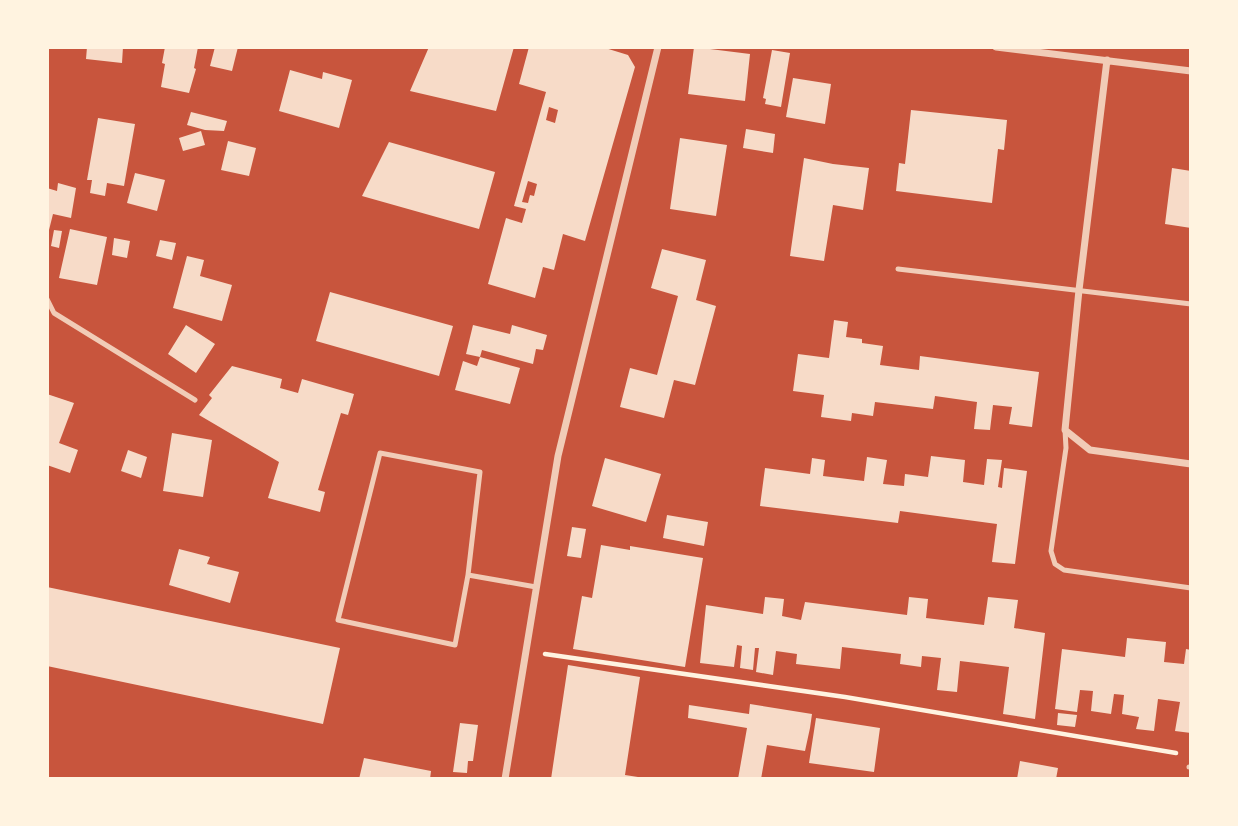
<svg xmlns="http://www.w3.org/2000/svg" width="1238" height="826" viewBox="0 0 1238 826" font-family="'Public Sans',sans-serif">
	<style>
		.building { fill: #f7dbc8; fill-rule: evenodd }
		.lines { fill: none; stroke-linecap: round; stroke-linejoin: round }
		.path { stroke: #fff3e0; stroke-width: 4.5 }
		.service { stroke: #f1ccb7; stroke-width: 5 }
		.minor { stroke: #f1ccb7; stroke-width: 7 }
	</style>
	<rect width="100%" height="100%" fill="#c8553d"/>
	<path class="building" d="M 87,47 L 123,47 L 122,63 L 86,59 Z
		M 165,47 L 198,47 L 194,68 L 196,69 L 189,93 L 161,87 L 165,64 L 162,63 Z
		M 215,47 L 238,47 L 232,71 L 210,66 Z
		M 429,47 L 514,47 L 496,111 L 410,91 Z
		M 529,47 L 602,47 L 628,55 L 635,67 L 585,241 L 563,234 L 554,270 L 543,267 L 535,298 L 488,284 L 506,218 L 522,223 L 526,209 L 514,206 L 546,92 L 519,84 ZM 549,107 L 558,110 L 555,123 L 546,120 ZM 528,181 L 537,184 L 534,196 L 530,195 L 528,203 L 522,202 Z
		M 694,47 L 750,54 L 745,101 L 688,94 Z
		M 772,50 L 790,53 L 781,107 L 765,104 L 766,99 L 763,98 Z
		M 290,70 L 322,79 L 323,72 L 352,80 L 339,128 L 279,111 Z
		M 793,78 L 831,84 L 825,124 L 786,117 Z
		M 911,110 L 1007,120 L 1004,150 L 998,149 L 992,203 L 896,191 L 899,163 L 905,164 Z
		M 191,112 L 227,121 L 224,131 L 205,130 L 187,125 Z
		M 98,118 L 135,124 L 124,186 L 107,183 L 105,196 L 90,193 L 92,180 L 87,180 Z
		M 746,129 L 775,134 L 773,153 L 743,148 Z
		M 201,131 L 205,145 L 183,151 L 179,138 Z
		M 680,138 L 727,145 L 716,216 L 670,209 Z
		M 228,141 L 256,148 L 249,176 L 221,170 Z
		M 389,142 L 495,172 L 479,229 L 362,196 Z
		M 804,158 L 833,164 L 869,168 L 863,210 L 833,205 L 824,261 L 790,256 Z
		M 1172,168 L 1191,171 L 1191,228 L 1165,224 Z
		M 135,173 L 165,180 L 157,211 L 127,203 Z
		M 58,183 L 76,188 L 71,218 L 53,214 L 47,238 L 47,188 L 57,191 Z
		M 70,229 L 107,237 L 97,285 L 59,278 Z
		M 54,230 L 62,231 L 59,248 L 51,246 Z
		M 114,238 L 130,241 L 127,258 L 112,255 Z
		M 160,240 L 176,243 L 172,260 L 156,256 Z
		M 662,249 L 706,260 L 696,300 L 716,306 L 695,385 L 674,380 L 664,418 L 620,407 L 630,368 L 657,375 L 678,296 L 651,288 Z
		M 187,256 L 204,260 L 200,276 L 232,285 L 222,321 L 173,308 Z
		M 330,292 L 453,326 L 439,376 L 316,341 Z
		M 834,320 L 848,322 L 846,337 L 862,339 L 862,343 L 883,346 L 880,365 L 919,370 L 920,356 L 1039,372 L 1032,427 L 1009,424 L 1012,407 L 993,405 L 990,430 L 974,429 L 977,402 L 935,396 L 933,409 L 875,402 L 873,416 L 852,413 L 851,421 L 821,417 L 824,395 L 793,391 L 798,354 L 829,358 Z
		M 186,325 L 215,344 L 196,373 L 168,354 Z
		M 473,325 L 510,334 L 512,325 L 547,335 L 543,350 L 536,349 L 533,364 L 482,350 L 480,357 L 466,354 Z
		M 480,357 L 520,368 L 510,404 L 455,390 L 463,361 L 477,366 Z
		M 232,366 L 282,379 L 280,388 L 298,393 L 302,379 L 354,394 L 348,415 L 341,413 L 318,490 L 325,492 L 320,512 L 268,498 L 279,462 L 199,415 L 212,398 L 209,395 Z
		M 47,394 L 74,403 L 59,443 L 78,450 L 70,473 L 47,465 Z
		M 172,433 L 212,440 L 203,497 L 163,491 Z
		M 128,450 L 147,457 L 141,478 L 121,471 Z
		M 931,456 L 965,460 L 963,482 L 984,485 L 987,459 L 1002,460 L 998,487 L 1002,488 L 1004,468 L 1027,471 L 1015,564 L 992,562 L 997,524 L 900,511 L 898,523 L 760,506 L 765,468 L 810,474 L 812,458 L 825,460 L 823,476 L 864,481 L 867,457 L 887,460 L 883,484 L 904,486 L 905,474 L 928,477 Z
		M 605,458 L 661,474 L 646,522 L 592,506 Z
		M 667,515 L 708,522 L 704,546 L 663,538 Z
		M 572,527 L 586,529 L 581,558 L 567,556 Z
		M 601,545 L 630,550 L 630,546 L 703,558 L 685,667 L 573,649 L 582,596 L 592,598 Z
		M 179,549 L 210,557 L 207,564 L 239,572 L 230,603 L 169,585 Z
		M 47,587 L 340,648 L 323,724 L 47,666 Z
		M 765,597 L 784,599 L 782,616 L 801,620 L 805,602 L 907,615 L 909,597 L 928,599 L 926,618 L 984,625 L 988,597 L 1018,600 L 1014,628 L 1045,633 L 1035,719 L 1003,714 L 1009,667 L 960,661 L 957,692 L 937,690 L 941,658 L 922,656 L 921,667 L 900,664 L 901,654 L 842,647 L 840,669 L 796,664 L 797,654 L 776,651 L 773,675 L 756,672 L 759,648 L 755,648 L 753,670 L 740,668 L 742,646 L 737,645 L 734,667 L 700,663 L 706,605 L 763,614 Z
		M 1127,638 L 1166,642 L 1164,662 L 1184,664 L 1186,649 L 1191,650 L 1191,733 L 1175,731 L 1180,702 L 1158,699 L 1154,731 L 1136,729 L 1139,717 L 1122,714 L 1124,695 L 1114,694 L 1111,714 L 1091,711 L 1093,691 L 1080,690 L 1077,712 L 1055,709 L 1062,649 L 1125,657 Z
		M 568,665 L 640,677 L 625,775 L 638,777 L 638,779 L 551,779 Z
		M 750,704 L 812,714 L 810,728 L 805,751 L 767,745 L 761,779 L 738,779 L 747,728 L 688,718 L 689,705 L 749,714 Z
		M 1058,713 L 1077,715 L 1075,727 L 1057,725 Z
		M 816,718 L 880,728 L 874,772 L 809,763 Z
		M 460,723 L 478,725 L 473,761 L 468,761 L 467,773 L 453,772 Z
		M 364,758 L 431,771 L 430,779 L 359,779 Z
		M 1020,761 L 1058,768 L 1056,779 L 1017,779 Z"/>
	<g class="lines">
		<path class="path" d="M 545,654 L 845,697 L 1176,753"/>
		<path class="service" d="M 898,269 L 1191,304
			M 47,299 L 54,313 L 195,400
			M 1065,430 L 1066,448 L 1051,551 L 1055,564 L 1064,570 L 1191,588
			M 468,575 L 455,645 L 338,620 L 380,453 L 480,472 L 468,575 L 536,587
			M 1189,767 L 1191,767"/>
		<path class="minor" d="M 996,47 L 1191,71
			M 1107,60 L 1079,290 L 1065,430 L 1090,450 L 1191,464
			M 505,779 L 558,456 L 658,47"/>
	</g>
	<rect width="1238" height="826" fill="none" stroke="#fff3e0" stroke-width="98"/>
</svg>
